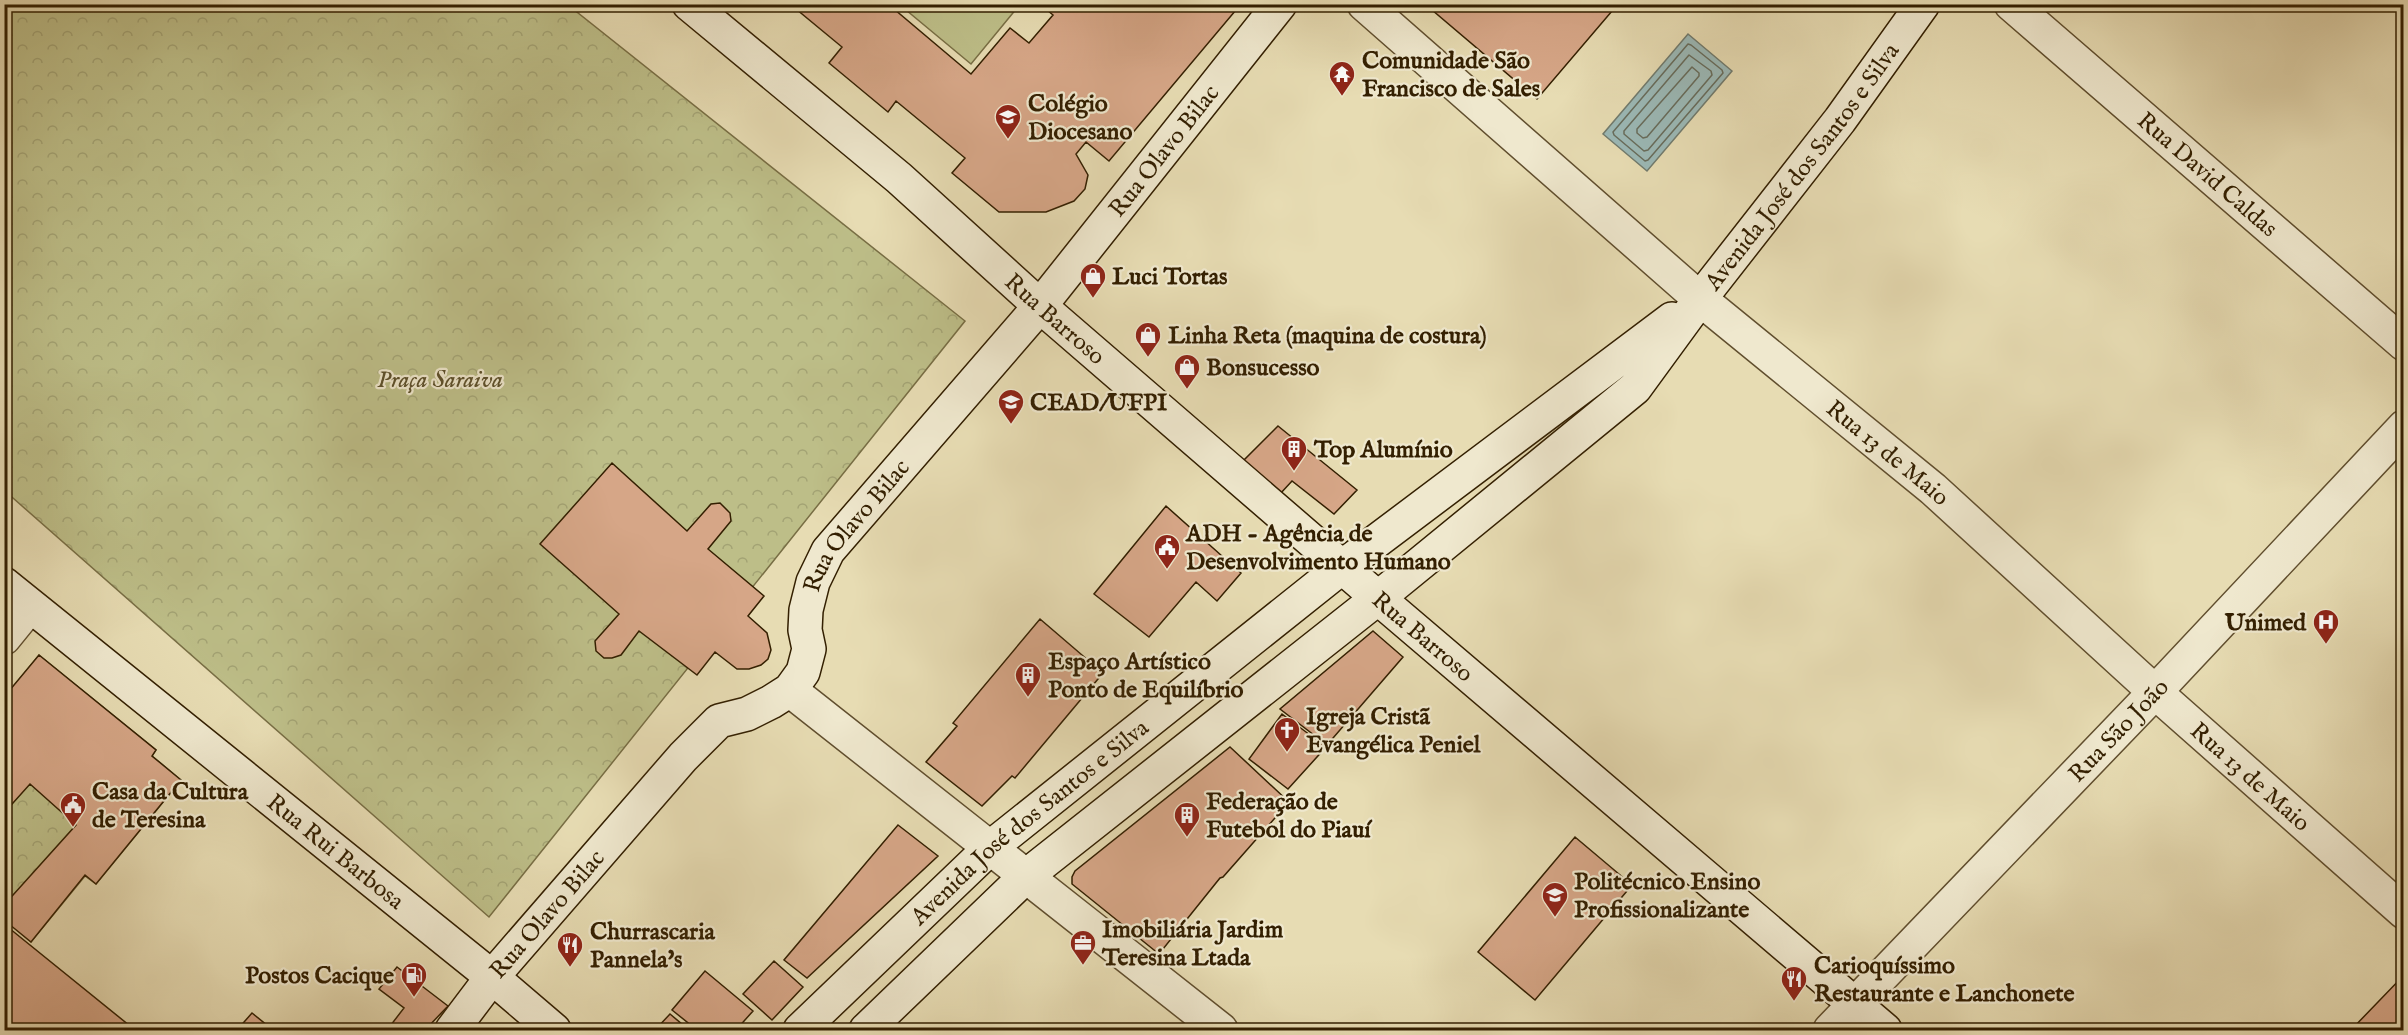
<svg xmlns="http://www.w3.org/2000/svg" width="2408" height="1035" viewBox="0 0 2408 1035" font-family="'IM FELL English',serif">
	<style>
		.park { fill: url(#park-crowns); stroke: #786e44; stroke-width: 1.5 }
		.garden { fill: #bdbe88; stroke: #786e44; stroke-width: 1.5 }
		.water { fill: #9bb9b7; stroke: #717b6e; stroke-width: 1.5 }
		.lines { fill: none; stroke-linecap: round; stroke-linejoin: round }
		.shore { stroke: #676c5c; stroke-width: 1.5 }
		.building { fill: #d6a687; stroke: #331f01; stroke-width: 1.5 }
		.street-casing { stroke: #604e2e; stroke-width: 36 }
		.secondary-casing { stroke: #331f01; stroke-width: 36 }
		.street { stroke: #efe8ce; stroke-width: 33 }
		.secondary { stroke: #efe8ce; stroke-width: 33 }
		.labels { text-anchor: middle; stroke-width: 4.5; stroke-linejoin: round; paint-order: stroke }
		.poi-label { font-size: 24px; font-weight: bold; fill: #331f01; stroke: #efe8ce; text-anchor: start }
		.street-label { font-size: 24px; fill: #331f01; stroke: #efe8ce }
		.park-label { font-size: 24px; font-style: italic; fill: #5c4f2a; stroke: #efe8ce }
	</style>
	<defs>
		<pattern id="park-crowns" width="20" height="18" patternUnits="userSpaceOnUse" patternTransform="scale(1.5)"><rect width="20" height="18" fill="#bdbe88"/><path d="M2 6a3 3 0 1 1 6 0M12 15a3 3 0 1 1 6 0" fill="none" stroke="#a3a374"/></pattern>
	</defs>
	<rect width="100%" height="100%" fill="#e7dcb3"/>
	<filter id="stains"><feTurbulence type="fractalNoise" baseFrequency=".00333" numOctaves="4"/><feColorMatrix values="0 0 0 0 .2 0 0 0 0 .09 0 0 0 0 .02 0 0 0 .5 -.17"/></filter>
	<radialGradient id="worn" r=".72"><stop offset=".6" stop-color="#630" stop-opacity="0"/><stop offset="1" stop-color="#630" stop-opacity=".3"/></radialGradient>
	<path class="park" d="M 5,5 L 568,5 L 965,321 L 489,917 L 5,491 Z
		M 39,655 L 156,750 L 152,756 L 181,780 L 96,884 L 85,876 L 31,942 L 5,920 L 5,697 Z"/>
	<path class="garden" d="M 1013,4 L 1017,8 L 971,64 L 900,5 Z"/>
	<path class="water" d="M 1688,34 L 1732,71 L 1647,171 L 1603,134 Z"/>
	<g class="lines">
		<path class="shore" d="M 1688,44 L 1691,45 L 1722,70 L 1723,73 L 1648,160 L 1645,161 L 1614,135 L 1613,132 Z
			M 1689,55 L 1711,71 L 1712,75 L 1648,150 L 1644,151 L 1624,134 L 1624,131 Z
			M 1692,67 L 1699,73 L 1699,76 L 1647,137 L 1643,138 L 1637,133 L 1637,129 Z"/>
	</g>
	<path class="building" d="M 790,4 L 888,4 L 971,74 L 1010,28 L 1029,43 L 1053,15 L 1040,4 L 1241,4 L 1109,161 L 1086,142 L 1076,154 L 1088,175 L 1085,189 L 1074,201 L 1046,212 L 999,212 L 952,173 L 965,158 L 896,101 L 888,112 L 829,63 L 842,47 Z
		M 1425,4 L 1618,4 L 1537,99 Z
		M 1278,426 L 1357,490 L 1334,514 L 1292,481 L 1280,494 L 1242,462 Z
		M 612,463 L 687,531 L 711,504 L 720,503 L 730,513 L 731,521 L 708,549 L 764,596 L 748,616 L 767,633 L 771,650 L 768,659 L 761,665 L 749,669 L 737,669 L 715,652 L 697,675 L 639,631 L 621,655 L 612,658 L 604,658 L 596,651 L 595,641 L 619,614 L 540,544 Z
		M 1166,506 L 1241,573 L 1217,601 L 1196,582 L 1149,637 L 1094,594 Z
		M 1040,619 L 1103,673 L 1015,778 L 1012,776 L 982,806 L 926,762 L 957,726 L 953,723 Z
		M 1373,631 L 1403,657 L 1327,745 L 1280,709 Z
		M 39,655 L 156,750 L 152,756 L 181,780 L 96,884 L 85,875 L 31,942 L 4,920 L 4,905 L 76,825 L 30,784 L 4,813 L 4,697 Z
		M 1282,714 L 1326,747 L 1288,789 L 1249,759 Z
		M 1230,747 L 1289,802 L 1223,877 L 1220,878 L 1159,954 L 1072,884 L 1072,877 L 1075,871 Z
		M 898,825 L 938,856 L 807,978 L 784,960 Z
		M 1575,837 L 1632,885 L 1535,1000 L 1478,952 Z
		M 4,924 L 135,1030 L 4,1030 Z
		M 774,961 L 803,987 L 772,1020 L 743,994 Z
		M 397,967 L 448,1006 L 425,1030 L 387,1030 L 404,1008 L 379,989 Z
		M 705,971 L 753,1011 L 736,1030 L 697,1030 L 672,1010 Z
		M 2404,975 L 2404,1030 L 2351,1030 Z
		M 252,1013 L 273,1030 L 237,1030 Z
		M 670,1014 L 689,1030 L 655,1030 Z"/>
	<g class="lines">
		<g class="street-casing">
			<g id="street">
				<path id="s1" d="M 1364,4 L 1700,299 L 1933,489 L 2155,692 L 2404,912"/>
				<path id="s2" d="M 2011,4 L 2404,344"/>
				<path d="M 4,638 L 30,606"/>
				<path d="M 790,690 C 934,802 1077,917 1221,1030"/>
				<path id="s3" d="M 1830,1030 L 2155,692 L 2404,427"/>
			</g>
		</g>
		<g class="secondary-casing">
			<g id="secondary">
				<path id="s4" d="M 689,4 L 899,178 L 1040,306 L 1378,598 L 1885,1030"/>
				<path id="s5" d="M 4,584 L 492,977 L 554,1030"/>
				<path id="s6" d="M 452,1030 L 492,977 L 683,757 L 719,721 L 747,714 L 771,702 L 790,690 L 803,672 L 809,649 L 805,630 L 806,610 L 813,582 L 828,551 L 1040,306 L 1280,4"/>
				<path id="s7" d="M 800,1030 L 991,847 L 1342,567 L 1672,319"/>
				<path id="s8" d="M 866,1030 L 1025,877 L 1378,598 L 1635,388 L 1700,299 L 1840,120 L 1923,4"/>
			</g>
		</g>
		<use href="#street" class="street"/>
		<use href="#secondary" class="secondary"/>
	</g>
	<defs>
		<g id="temple-pin" transform="scale(1.35)"><path d="M0 17L-7.5 6A9.5 9.5 0 1 1 7.5 6Z" fill="#8f2418" stroke="#efe8ce"/><path d="M0-6L5-2H3V0L6.5 2.5H4V6H1.5V3h-3V6H-4V2.5H-6.5L-3 0V-2H-5Z" fill="#fff"/></g>
		<g id="school-pin" transform="scale(1.35)"><path d="M0 17L-7.5 6A9.5 9.5 0 1 1 7.5 6Z" fill="#8f2418" stroke="#efe8ce"/><path d="M0-5L7-2L0 1L-7-2ZM-4 1L0 2.5L4 1V4Q0 6-4 4Z" fill="#fff"/></g>
		<g id="shop-pin" transform="scale(1.35)"><path d="M0 17L-7.5 6A9.5 9.5 0 1 1 7.5 6Z" fill="#8f2418" stroke="#efe8ce"/><path d="M-5-2.5h2.3a2.7 3.5 0 0 1 5.4 0H5L5.5 6h-11ZM-1.5-2.5h3a1.5 2.3 0 0 0-3 0Z" fill="#fff"/></g>
		<g id="building-pin" transform="scale(1.35)"><path d="M0 17L-7.5 6A9.5 9.5 0 1 1 7.5 6Z" fill="#8f2418" stroke="#efe8ce"/><path d="M-4-6H4V6H1V3H-1V6H-4ZM-2.5-4.3h1.7v1.8h-1.7ZM.8-4.3h1.7v1.8H.8ZM-2.5-1h1.7V.8h-1.7ZM.8-1h1.7V.8H.8Z" fill="#fff"/></g>
		<g id="civic-pin" transform="scale(1.35)"><path d="M0 17L-7.5 6A9.5 9.5 0 1 1 7.5 6Z" fill="#8f2418" stroke="#efe8ce"/><path d="M-.6-6.5H3V-4.5H.6V-3L4-1V1h2V6H-6V1h2V-1L-.6-3ZM-1.2 2.5V6h2.4V2.5Z" fill="#fff"/></g>
		<g id="hospital-pin" transform="scale(1.35)"><path d="M0 17L-7.5 6A9.5 9.5 0 1 1 7.5 6Z" fill="#8f2418" stroke="#efe8ce"/><path d="M-5-5h3v3.5h4V-5h3V5h-3V1.5h-4V5h-3Z" fill="#fff"/></g>
		<g id="church-pin" transform="scale(1.35)"><path d="M0 17L-7.5 6A9.5 9.5 0 1 1 7.5 6Z" fill="#8f2418" stroke="#efe8ce"/><path d="M-1.2-6h2.4v3.5h3.3v2.4h-3.3V6h-2.4V-.1h-3.3v-2.4h3.3Z" fill="#fff"/></g>
		<g id="university-pin" transform="scale(1.35)"><path d="M0 17L-7.5 6A9.5 9.5 0 1 1 7.5 6Z" fill="#8f2418" stroke="#efe8ce"/><path d="M0-5L7-2L0 1L-7-2ZM-4 1L0 2.5L4 1V4Q0 6-4 4Z" fill="#fff"/></g>
		<g id="office-pin" transform="scale(1.35)"><path d="M0 17L-7.5 6A9.5 9.5 0 1 1 7.5 6Z" fill="#8f2418" stroke="#efe8ce"/><path d="M-6-3h4V-5.5h4V-3h4V5H-6ZM-1-4.5V-3h2v-1.5ZM-6 0V1H6V0Z" fill="#fff"/></g>
		<g id="restaurant-pin" transform="scale(1.35)"><path d="M0 17L-7.5 6A9.5 9.5 0 1 1 7.5 6Z" fill="#8f2418" stroke="#efe8ce"/><path d="M-5-6h1v4h1v-4h1v4h1v-4h1v5L-1.5 .5V6h-2V.5L-5-1ZM5-6V6H3V1.5H1.5Q1.5-4 5-6Z" fill="#fff"/></g>
		<g id="fuel-pin" transform="scale(1.35)"><path d="M0 17L-7.5 6A9.5 9.5 0 1 1 7.5 6Z" fill="#8f2418" stroke="#efe8ce"/><path d="M-5.5-6h7V0h2V4h1.3V-2.5L3-4.5l.8-.8L6-3V5H2.5V1h-1V6h-7ZM-4.2-4.7v3.2H.2V-4.7Z" fill="#fff"/></g>
	</defs>
	<g fill-rule="evenodd">
		<use href="#temple-pin" x="1342" y="74"/>
		<use href="#school-pin" x="1008" y="117"/>
		<use href="#shop-pin" x="1093" y="276"/>
		<use href="#shop-pin" x="1148" y="335"/>
		<use href="#shop-pin" x="1187" y="367"/>
		<use href="#school-pin" x="1011" y="402"/>
		<use href="#building-pin" x="1294" y="449"/>
		<use href="#civic-pin" x="1167" y="547"/>
		<use href="#hospital-pin" x="2326" y="622"/>
		<use href="#building-pin" x="1028" y="675"/>
		<use href="#church-pin" x="1287" y="730"/>
		<use href="#civic-pin" x="73" y="805"/>
		<use href="#building-pin" x="1187" y="815"/>
		<use href="#university-pin" x="1555" y="895"/>
		<use href="#office-pin" x="1083" y="943"/>
		<use href="#restaurant-pin" x="570" y="945"/>
		<use href="#fuel-pin" x="414" y="975"/>
		<use href="#restaurant-pin" x="1794" y="979"/>
	</g>
	<g class="labels">
		<g class="poi-label">
			<text x="1362" y="68">Comunidade São<tspan x="1362" dy="28">Francisco de Sales</tspan></text>
			<text x="1028" y="111">Colégio<tspan x="1028" dy="28">Diocesano</tspan></text>
			<text x="1112" y="284">Luci Tortas</text>
			<text x="1168" y="343">Linha Reta (maquina de costura)</text>
			<text x="1206" y="375">Bonsucesso</text>
			<text x="1030" y="410">CEAD/UFPI</text>
			<text x="1314" y="457">Top Alumínio</text>
			<text x="1186" y="541">ADH - Agência de<tspan x="1186" dy="28">Desenvolvimento Humano</tspan></text>
			<text x="2306" y="630" text-anchor="end">Unimed</text>
			<text x="1048" y="669">Espaço Artístico<tspan x="1048" dy="28">Ponto de Equilíbrio</tspan></text>
			<text x="1306" y="724">Igreja Cristã<tspan x="1306" dy="28">Evangélica Peniel</tspan></text>
			<text x="92" y="799">Casa da Cultura<tspan x="92" dy="28">de Teresina</tspan></text>
			<text x="1206" y="809">Federação de<tspan x="1206" dy="28">Futebol do Piauí</tspan></text>
			<text x="1574" y="889">Politécnico Ensino<tspan x="1574" dy="28">Profissionalizante</tspan></text>
			<text x="1102" y="937">Imobiliária Jardim<tspan x="1102" dy="28">Teresina Ltada</tspan></text>
			<text x="590" y="939">Churrascaria<tspan x="590" dy="28">Pannela's</tspan></text>
			<text x="1814" y="973">Carioquíssimo<tspan x="1814" dy="28">Restaurante e Lanchonete</tspan></text>
			<text x="394" y="983" text-anchor="end">Postos Cacique</text>
		</g>
		<g class="street-label">
			<text dy="8" stroke="none"><textPath href="#s6" startOffset="1158">Rua Olavo Bilac</textPath></text>
			<text dy="8" stroke="none"><textPath href="#s8" startOffset="1280">Avenida José dos Santos e Silva</textPath></text>
			<text dy="8" stroke="none"><textPath href="#s2" startOffset="260">Rua David Caldas</textPath></text>
			<text dy="8" stroke="none"><textPath href="#s4" startOffset="483">Rua Barroso</textPath></text>
			<text dy="8" stroke="none"><textPath href="#s1" startOffset="690">Rua 13 de Maio</textPath></text>
			<text dy="8" stroke="none"><textPath href="#s6" startOffset="672">Rua Olavo Bilac</textPath></text>
			<text dy="8" stroke="none"><textPath href="#s4" startOffset="969">Rua Barroso</textPath></text>
			<text dy="8" stroke="none"><textPath href="#s3" startOffset="416">Rua São João</textPath></text>
			<text dy="8" stroke="none"><textPath href="#s1" startOffset="1176">Rua 13 de Maio</textPath></text>
			<text dy="8" stroke="none"><textPath href="#s7" startOffset="310">Avenida José dos Santos e Silva</textPath></text>
			<text dy="8" stroke="none"><textPath href="#s5" startOffset="426">Rua Rui Barbosa</textPath></text>
			<text dy="8" stroke="none"><textPath href="#s6" startOffset="150">Rua Olavo Bilac</textPath></text>
		</g>
		<g class="park-label">
			<text x="440" y="387">Praça Saraiva</text>
		</g>
	</g>
	<rect width="2408" height="1035" fill="none" stroke="#e7dcb3" stroke-width="24"/>
	<rect x="6" y="6" width="2396" height="1023" fill="none" stroke="#331f01" stroke-width="3"/>
	<rect x="12" y="12" width="2384" height="1011" fill="none" stroke="#331f01" stroke-width="1.5"/>
	<rect width="100%" height="100%" filter="url(#stains)"/>
	<rect width="100%" height="100%" fill="url(#worn)"/>
</svg>
